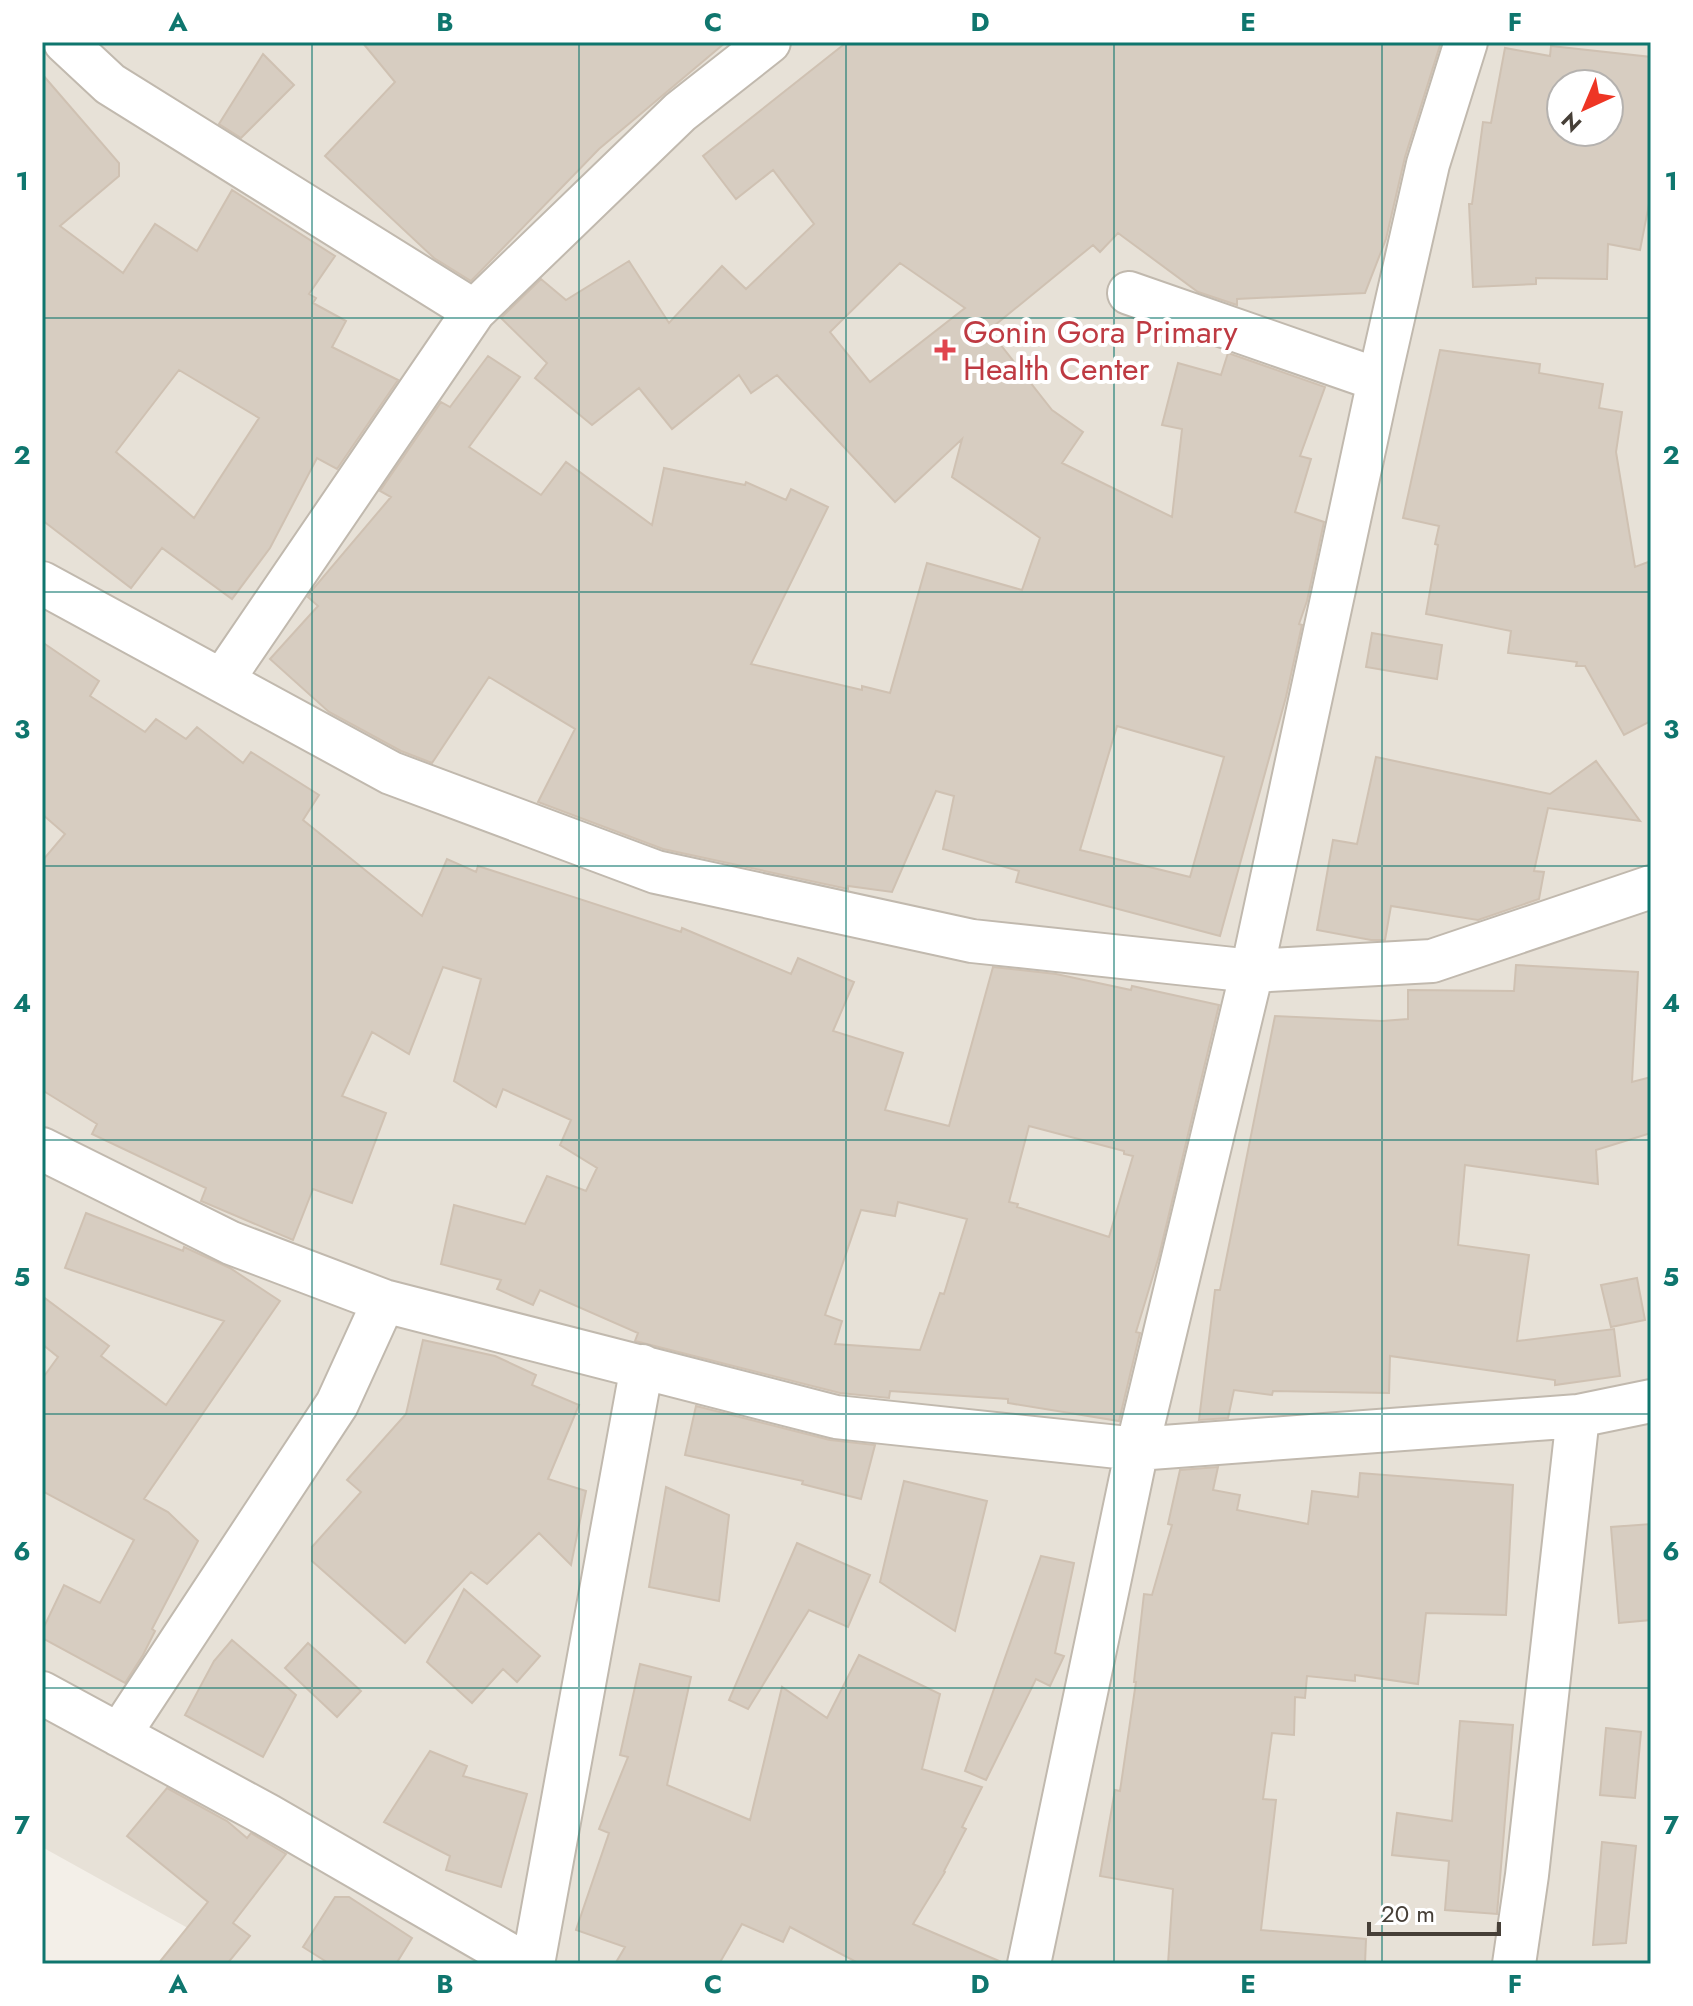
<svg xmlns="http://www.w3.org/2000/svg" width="1693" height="2006" viewBox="0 0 1693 2006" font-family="Jost,sans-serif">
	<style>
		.residential { fill: #e7e1d7; fill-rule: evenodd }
		.building { fill: #d7cdc1; stroke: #cfc1b2; stroke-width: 2; fill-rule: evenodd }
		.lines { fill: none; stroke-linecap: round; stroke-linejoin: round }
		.minor-casing { stroke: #c1b9ae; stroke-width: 46 }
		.minor { stroke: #fff; stroke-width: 42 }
		.grid { fill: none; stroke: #0f766e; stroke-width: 2; stroke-opacity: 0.55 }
		.health-dot { fill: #e0444e; stroke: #fff; stroke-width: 3 }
		.labels { text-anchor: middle; stroke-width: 8; stroke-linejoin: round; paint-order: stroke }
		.health-label { font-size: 32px; fill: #be3a42; stroke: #fff; text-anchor: start }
		.neatline { fill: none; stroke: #0f766e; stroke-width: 3 }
		.grid-label { font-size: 26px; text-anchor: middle; font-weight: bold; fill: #0f766e }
	</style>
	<rect width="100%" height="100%" fill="#f3efe8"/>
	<path class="residential" d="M 42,42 L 1651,42 L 1651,1964 L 190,1964 L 195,1932 L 42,1847 ZM 1561,84 L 1609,84 L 1609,132 L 1561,132 Z"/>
	<path class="building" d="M 362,42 L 726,42 L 599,149 L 471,281 L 434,258 L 325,156 L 395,82 Z
		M 847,42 L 1441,42 L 1405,157 L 1386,239 L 1365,293 L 1237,299 L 1237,305 L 1198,292 L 1118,233 L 1100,252 L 1093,245 L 989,330 L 1052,410 L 1083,432 L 1062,463 L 1172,517 L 1182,429 L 1162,425 L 1178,363 L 1221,375 L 1228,353 L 1325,387 L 1300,456 L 1311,459 L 1295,512 L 1324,522 L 1307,601 L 1299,624 L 1302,625 L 1286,697 L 1220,936 L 1016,882 L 1019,871 L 943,849 L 954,796 L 936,791 L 892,892 L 848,886 L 848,889 L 663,849 L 538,802 L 575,729 L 489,677 L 432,763 L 401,751 L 329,712 L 270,659 L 318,606 L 308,597 L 313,589 L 391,497 L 380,491 L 441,402 L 450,407 L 488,356 L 520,377 L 469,447 L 541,495 L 566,462 L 652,525 L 664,468 L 745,485 L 746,482 L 786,500 L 791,489 L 828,507 L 751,664 L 862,690 L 862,686 L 890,693 L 927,563 L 1022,590 L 1040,538 L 952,477 L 962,439 L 895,502 L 777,375 L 751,393 L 739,375 L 672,429 L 639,388 L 592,425 L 535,378 L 547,363 L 501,318 L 541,279 L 566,300 L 629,261 L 669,323 L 722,266 L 746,289 L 814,224 L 773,170 L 736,199 L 703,156 ZM 900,263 L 965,308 L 870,382 L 830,332 ZM 1117,726 L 1224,757 L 1190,877 L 1080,850 Z
		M 1551,46 L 1651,57 L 1651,194 L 1640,250 L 1608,244 L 1607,279 L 1536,278 L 1536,284 L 1473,287 L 1469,204 L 1472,204 L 1483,122 L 1491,123 L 1505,48 L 1550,56 ZM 1561,84 L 1609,84 L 1609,132 L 1561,132 Z
		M 263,54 L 294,85 L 241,138 L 219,124 Z
		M 42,74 L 119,163 L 119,176 L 60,226 L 123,273 L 155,224 L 197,251 L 232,190 L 335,256 L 309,294 L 316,298 L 313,303 L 346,321 L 332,347 L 398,380 L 337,469 L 317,458 L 270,548 L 232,599 L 162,548 L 131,588 L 42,520 ZM 179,370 L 259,418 L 194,518 L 116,452 Z
		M 1440,350 L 1540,364 L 1539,373 L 1603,384 L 1599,408 L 1622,412 L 1616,452 L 1635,567 L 1651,561 L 1651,721 L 1624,735 L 1585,666 L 1576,666 L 1577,662 L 1508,653 L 1511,631 L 1426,614 L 1438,545 L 1435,544 L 1439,526 L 1403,518 Z
		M 1372,633 L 1442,645 L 1437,679 L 1366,667 Z
		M 42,642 L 99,681 L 90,696 L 145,732 L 156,719 L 186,739 L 197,727 L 243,763 L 251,752 L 319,795 L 303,820 L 422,916 L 447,859 L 476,872 L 478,866 L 681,932 L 682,928 L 791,974 L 798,958 L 854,982 L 833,1031 L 903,1053 L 885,1110 L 949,1126 L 993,967 L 1056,974 L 1131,990 L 1132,986 L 1219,1005 L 1159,1256 L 1136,1332 L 1140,1333 L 1119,1421 L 1008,1403 L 1008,1399 L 890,1391 L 889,1398 L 840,1393 L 635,1341 L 638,1333 L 540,1290 L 533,1305 L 497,1289 L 501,1280 L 441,1264 L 454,1205 L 525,1224 L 547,1176 L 586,1191 L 597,1168 L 560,1145 L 571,1120 L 503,1089 L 496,1107 L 454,1081 L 481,979 L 443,967 L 409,1054 L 372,1032 L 342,1096 L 386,1113 L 352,1203 L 313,1189 L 293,1240 L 201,1201 L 206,1188 L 92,1134 L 97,1124 L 42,1090 L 42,861 L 65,834 L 42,814 ZM 1029,1126 L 1124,1151 L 1124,1154 L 1133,1156 L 1109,1237 L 1017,1207 L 1018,1204 L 1009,1202 ZM 898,1202 L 967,1219 L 944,1294 L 940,1293 L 920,1350 L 835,1344 L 842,1321 L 825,1315 L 861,1210 L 895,1216 Z
		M 1376,757 L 1550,794 L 1596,761 L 1640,821 L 1548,808 L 1534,871 L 1544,872 L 1539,899 L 1478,920 L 1391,906 L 1385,940 L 1371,940 L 1317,930 L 1333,840 L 1357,844 Z
		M 1516,965 L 1638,972 L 1632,1082 L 1651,1077 L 1651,1133 L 1596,1150 L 1598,1184 L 1465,1165 L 1458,1245 L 1529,1255 L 1517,1341 L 1614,1329 L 1620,1376 L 1555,1385 L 1555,1380 L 1390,1356 L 1389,1393 L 1273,1391 L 1272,1395 L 1234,1390 L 1228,1418 L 1199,1420 L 1215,1290 L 1220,1290 L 1275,1016 L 1382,1021 L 1408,1019 L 1408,990 L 1514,991 Z
		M 86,1213 L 183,1251 L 184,1247 L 230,1268 L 280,1301 L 144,1499 L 168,1512 L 198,1541 L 152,1629 L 155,1631 L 143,1655 L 125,1683 L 42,1638 L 42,1631 L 64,1585 L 100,1603 L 134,1540 L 42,1491 L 42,1379 L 58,1357 L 42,1344 L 42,1296 L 109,1346 L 101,1356 L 166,1405 L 224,1321 L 65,1268 Z
		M 1637,1278 L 1645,1320 L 1611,1327 L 1601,1285 Z
		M 423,1340 L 495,1356 L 536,1375 L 532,1385 L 579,1405 L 548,1479 L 586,1491 L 571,1565 L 539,1533 L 487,1584 L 471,1572 L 405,1643 L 312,1561 L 312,1547 L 361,1492 L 347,1480 L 406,1414 Z
		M 696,1406 L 830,1440 L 875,1445 L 861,1499 L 802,1484 L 803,1481 L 685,1455 Z
		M 1218,1467 L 1213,1490 L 1240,1495 L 1237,1510 L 1308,1524 L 1312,1491 L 1358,1497 L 1360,1473 L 1513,1485 L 1506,1615 L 1426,1613 L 1418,1684 L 1355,1675 L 1355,1681 L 1307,1676 L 1305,1698 L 1295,1697 L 1294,1735 L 1272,1733 L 1263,1799 L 1276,1800 L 1261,1930 L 1366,1939 L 1365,1964 L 1168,1964 L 1173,1889 L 1100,1876 L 1115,1790 L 1120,1791 L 1136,1682 L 1134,1682 L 1144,1594 L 1152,1595 L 1172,1525 L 1168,1524 L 1180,1470 Z
		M 904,1481 L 987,1501 L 955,1631 L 880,1582 Z
		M 666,1487 L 729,1515 L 719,1601 L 649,1587 Z
		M 1651,1524 L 1651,1620 L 1619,1623 L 1611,1527 Z
		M 797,1543 L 870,1575 L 848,1627 L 809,1610 L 748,1709 L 729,1700 Z
		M 1041,1556 L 1074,1563 L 1055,1653 L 1064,1656 L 1050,1686 L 1036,1679 L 986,1780 L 965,1771 Z
		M 464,1589 L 540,1656 L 517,1682 L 503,1669 L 472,1703 L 427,1662 Z
		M 232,1640 L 296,1695 L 263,1757 L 185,1715 L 214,1661 Z
		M 308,1643 L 361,1691 L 337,1717 L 285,1668 Z
		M 859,1655 L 940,1694 L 922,1769 L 982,1787 L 962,1827 L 966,1829 L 944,1871 L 945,1872 L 913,1924 L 1006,1964 L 860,1964 L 790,1927 L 783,1942 L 742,1924 L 719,1964 L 615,1964 L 625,1947 L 576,1930 L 609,1833 L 599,1829 L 628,1757 L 620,1755 L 640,1664 L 691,1677 L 667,1785 L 750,1820 L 782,1687 L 827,1718 Z
		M 1460,1721 L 1513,1725 L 1497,1914 L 1445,1910 L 1449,1861 L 1392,1855 L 1397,1813 L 1452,1821 Z
		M 1606,1728 L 1641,1732 L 1635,1798 L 1600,1795 Z
		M 430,1751 L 467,1766 L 463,1776 L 527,1794 L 501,1887 L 446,1870 L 450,1856 L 384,1822 Z
		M 167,1788 L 227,1821 L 247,1838 L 251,1833 L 286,1854 L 233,1923 L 250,1936 L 227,1964 L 158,1964 L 208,1902 L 127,1836 Z
		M 1602,1842 L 1636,1846 L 1626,1943 L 1593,1945 Z
		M 335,1897 L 349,1897 L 412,1938 L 396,1964 L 330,1964 L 303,1947 Z"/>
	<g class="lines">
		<g class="minor-casing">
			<path id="minor" d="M 65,42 L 110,84 L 474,311
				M 1129,293 L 1379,380
				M 42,583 L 391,773 L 656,872 L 972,941 L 1252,971 L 1432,961 L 1651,887
				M 223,679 L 474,311 L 680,112 L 769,42
				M 42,1149 L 231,1243 L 384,1301 L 836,1417 L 1137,1449 L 1578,1416 L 1651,1401
				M 42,1693 L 267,1815 L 525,1964
				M 119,1735 L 337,1404 L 384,1301
				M 533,1964 L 642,1366
				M 1029,1964 L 1137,1449 L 1252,971 L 1379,380 L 1428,164 L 1466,42
				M 1514,1964 L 1527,1875 L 1578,1416"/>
		</g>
		<use href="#minor" class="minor"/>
	</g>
	<path class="grid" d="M 312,42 L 312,1964M 579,42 L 579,1964M 846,42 L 846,1964M 1114,42 L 1114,1964M 1382,42 L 1382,1964M 42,318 L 1651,318M 42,592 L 1651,592M 42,866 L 1651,866M 42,1140 L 1651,1140M 42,1414 L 1651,1414M 42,1688 L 1651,1688"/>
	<path class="health-dot" d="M941 338h8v8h8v8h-8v8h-8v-8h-8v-8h8z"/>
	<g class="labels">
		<g class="health-label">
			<text x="963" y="343">Gonin Gora Primary<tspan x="963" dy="37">Health Center</tspan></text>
		</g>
	</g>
	<rect width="1693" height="2006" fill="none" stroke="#ffffff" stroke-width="88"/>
	<g transform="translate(1585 108) rotate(224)"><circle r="38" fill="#ffffff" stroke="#b5b2af" stroke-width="2"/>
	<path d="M0-6L14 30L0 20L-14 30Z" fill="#ee3524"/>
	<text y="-12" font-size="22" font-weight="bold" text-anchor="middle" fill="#463f37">N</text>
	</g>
	<path d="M1369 1922v12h130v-12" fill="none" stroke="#463f37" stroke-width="4"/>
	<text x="1381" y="1922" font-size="24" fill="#463f37" stroke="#ffffff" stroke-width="6" paint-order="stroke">20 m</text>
	<rect x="44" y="44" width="1605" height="1918" class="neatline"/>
	<g class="grid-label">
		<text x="178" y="31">A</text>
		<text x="445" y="31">B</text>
		<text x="713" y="31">C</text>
		<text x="980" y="31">D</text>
		<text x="1248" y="31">E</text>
		<text x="1515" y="31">F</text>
		<text x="22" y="190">1</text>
		<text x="1671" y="190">1</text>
		<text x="22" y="464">2</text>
		<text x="1671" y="464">2</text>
		<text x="22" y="738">3</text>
		<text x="1671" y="738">3</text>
		<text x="22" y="1012">4</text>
		<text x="1671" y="1012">4</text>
		<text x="22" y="1286">5</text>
		<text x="1671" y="1286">5</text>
		<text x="22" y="1560">6</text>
		<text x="1671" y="1560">6</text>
		<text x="22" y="1834">7</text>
		<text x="1671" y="1834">7</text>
		<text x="178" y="1993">A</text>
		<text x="445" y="1993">B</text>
		<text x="713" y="1993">C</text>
		<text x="980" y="1993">D</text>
		<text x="1248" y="1993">E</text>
		<text x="1515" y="1993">F</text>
	</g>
</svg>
